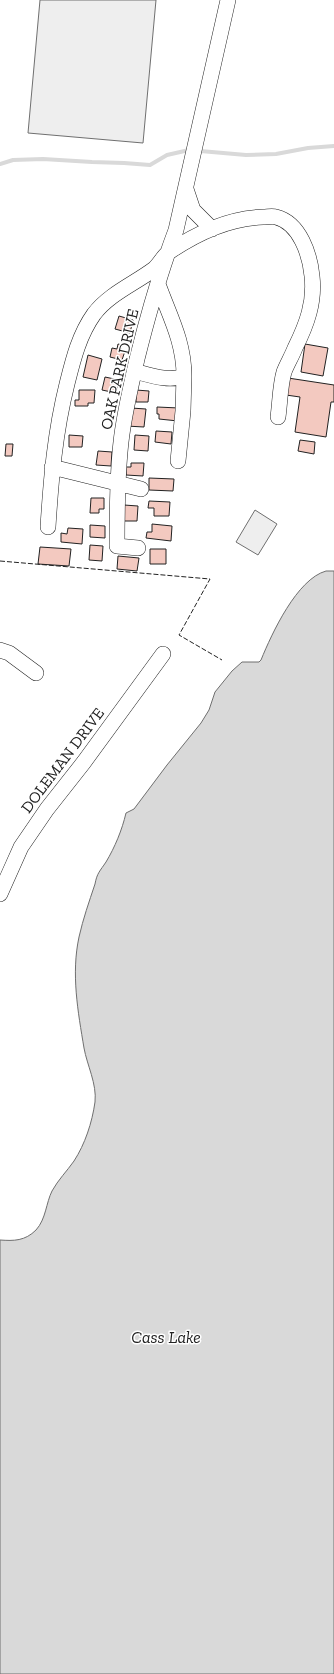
<svg xmlns="http://www.w3.org/2000/svg" width="334" height="1674" viewBox="0 0 334 1674" font-family="'Zilla Slab',serif">
	<style>
		.green { fill: #eee; stroke: #6f6f6f }
		.water { fill: #d9d9d9; stroke: #6f6f6f }
		.lines { fill: none; stroke-linecap: round; stroke-linejoin: round }
		.stream { stroke: #d9d9d9; stroke-width: 4 }
		.building { fill: #f3c9c0; stroke: #222 }
		.minor-casing { stroke: #222; stroke-width: 16 }
		.minor { stroke: #fff; stroke-width: 15 }
		.fence { stroke: #222; stroke-width: 1; stroke-dasharray: 5 2; stroke-linecap: butt }
		.labels { text-anchor: middle; stroke-width: 3; stroke-linejoin: round; paint-order: stroke }
		.street-label { font-size: 16px; fill: #222; stroke: #fff }
		.water-label { font-size: 17px; font-style: italic; fill: #222; stroke: #fff }
	</style>
	<rect width="100%" height="100%" fill="#fff"/>
	<path class="green" d="M 40,0 L 156,0 L 143,143 L 28,133 Z
		M 255,510 L 277,524 L 258,555 L 236,542 Z"/>
	<path class="water" d="M 326,571 L 334,571 L 334,1674 L 0,1674 L 0,1240 C 14,1241 25,1241 36,1230 C 46,1219 46,1203 52,1191 C 58,1180 67,1171 74,1161 C 85,1144 92,1123 95,1102 C 97,1084 87,1065 84,1048 C 78,1012 71,974 79,937 C 83,919 89,902 95,884 C 97,873 100,871 106,862 C 115,847 122,830 126,813 L 134,809 L 167,765 L 201,723 L 209,710 L 215,692 L 232,671 L 242,662 L 259,662 L 261,660 C 272,633 297,579 326,571 Z"/>
	<g class="lines">
		<path class="stream" d="M 0,164 L 13,160 L 43,159 L 92,162 L 124,163 L 150,165 L 167,155 L 189,150 L 246,155 L 276,154 L 308,148 L 334,146"/>
	</g>
	<path class="building" d="M 119,316 L 133,320 L 130,333 L 115,329 Z
		M 118,344 L 122,345 L 121,350 L 125,351 L 122,360 L 110,357 L 112,348 L 117,349 Z
		M 305,344 L 328,348 L 323,376 L 301,372 Z
		M 88,355 L 102,359 L 97,380 L 83,377 Z
		M 105,377 L 119,380 L 116,393 L 102,390 Z
		M 288,378 L 334,385 L 334,402 L 331,402 L 326,437 L 295,432 L 300,397 L 286,395 Z
		M 79,390 L 95,390 L 94,403 L 88,403 L 88,406 L 75,406 L 75,400 L 79,400 Z
		M 136,390 L 149,391 L 148,402 L 136,402 Z
		M 157,407 L 179,408 L 178,421 L 159,419 L 159,414 L 157,414 Z
		M 131,408 L 146,409 L 144,427 L 126,426 Z
		M 156,431 L 172,432 L 171,444 L 155,442 Z
		M 69,435 L 83,436 L 82,447 L 69,447 Z
		M 135,435 L 149,436 L 148,451 L 134,450 Z
		M 300,440 L 315,442 L 314,454 L 298,451 Z
		M 6,444 L 13,444 L 12,456 L 5,456 Z
		M 98,451 L 112,452 L 111,466 L 96,465 Z
		M 131,463 L 144,463 L 143,476 L 126,475 L 126,467 L 131,467 Z
		M 149,478 L 174,479 L 173,491 L 149,490 Z
		M 91,498 L 104,498 L 104,509 L 99,509 L 99,513 L 90,513 Z
		M 149,501 L 170,502 L 169,516 L 154,516 L 154,508 L 148,508 Z
		M 124,505 L 138,506 L 137,521 L 124,521 Z
		M 152,524 L 172,526 L 171,541 L 146,538 L 147,532 L 152,532 Z
		M 90,525 L 105,526 L 105,538 L 90,537 Z
		M 68,528 L 83,529 L 82,544 L 61,542 L 61,533 L 67,534 Z
		M 90,545 L 103,546 L 102,561 L 89,560 Z
		M 40,547 L 71,549 L 69,566 L 38,564 Z
		M 150,549 L 166,549 L 166,564 L 150,564 Z
		M 118,556 L 139,558 L 137,571 L 117,569 Z"/>
	<g class="lines">
		<g class="minor-casing">
			<path id="minor" d="M 186,189 L 193,210 L 212,229
				M 134,371 C 150,375 168,382 184,376 C 184,341 169,315 158,284
				M 178,461 L 183,411 L 184,376
				M 52,467 L 141,489
				M 48,527 C 51,479 55,432 67,384 C 73,360 79,335 94,314 C 109,294 134,284 154,269 C 160,264 163,256 169,252 C 197,233 229,218 263,217 C 267,217 273,216 276,217 C 300,223 310,255 312,276 C 315,302 307,324 295,348 C 292,356 287,364 284,372 C 280,386 280,403 278,417
				M 138,548 L 117,546 C 117,512 117,477 121,442 C 124,414 131,386 137,359 C 148,315 160,272 176,230 L 228,0
				M 0,650 L 9,653 L 36,673
				M 0,894 L 21,847 L 47,809 L 84,762 L 163,654"/>
		</g>
		<use href="#minor" class="minor"/>
		<path class="fence" d="M 0,561 L 210,579 L 179,635 L 222,660"/>
	</g>
	<g class="labels">
		<g class="street-label">
			<text transform="translate(119 369) rotate(-77)" y="6">OAK PARK DRIVE</text>
			<text transform="translate(62 760) rotate(-53)" y="6">DOLEMAN DRIVE</text>
		</g>
		<g class="water-label">
			<text x="166" y="1343">Cass Lake</text>
		</g>
	</g>
</svg>
